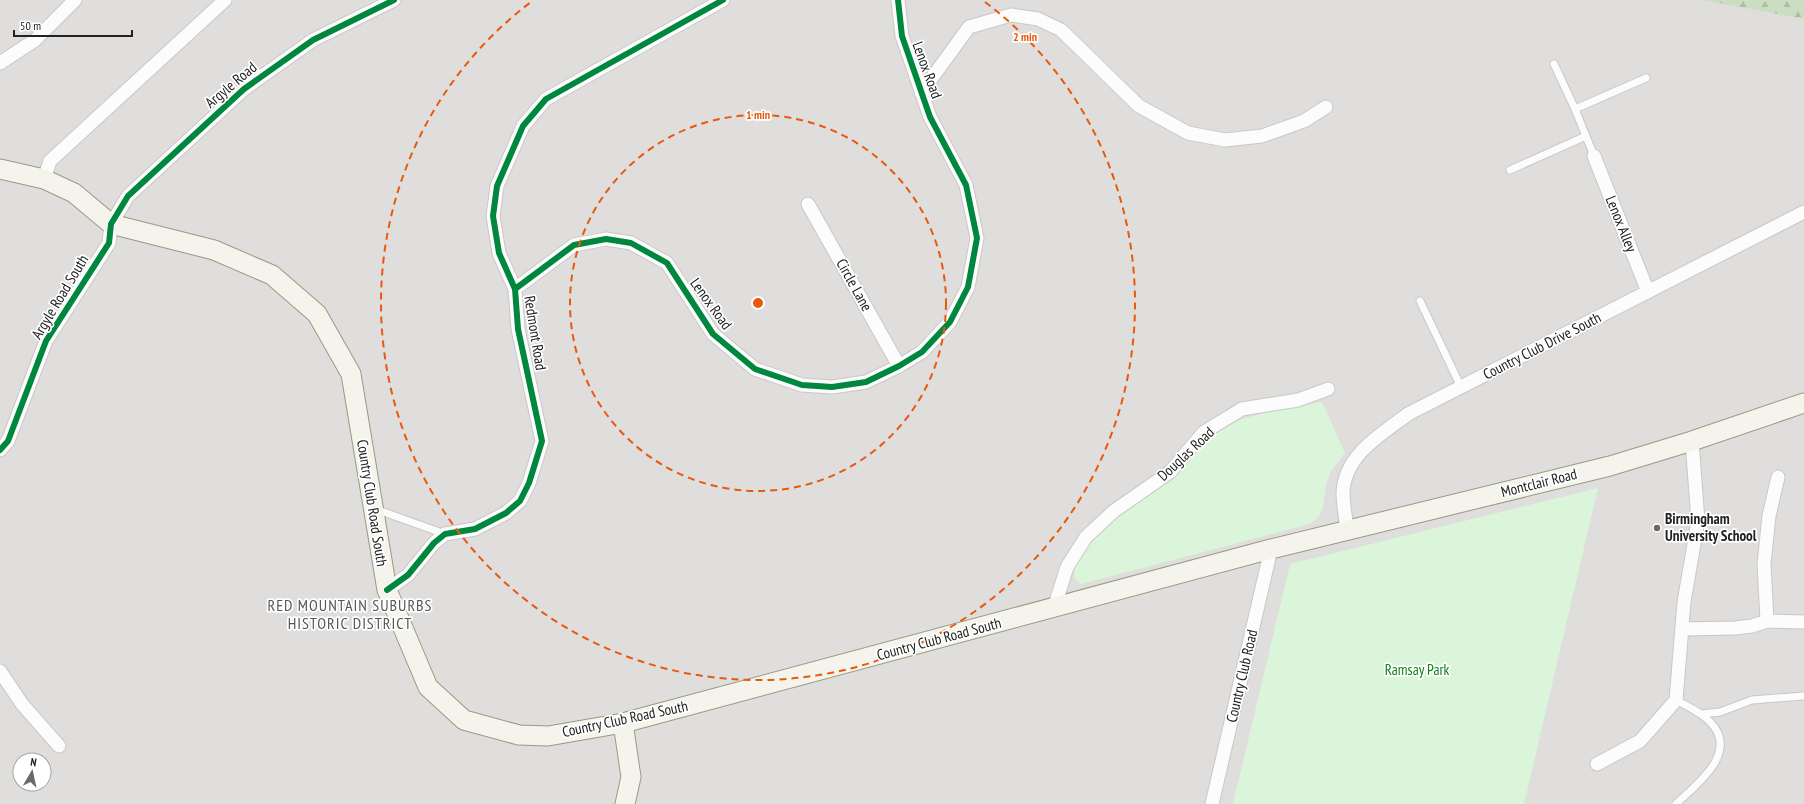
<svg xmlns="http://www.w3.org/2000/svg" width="1804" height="804" viewBox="0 0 1804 804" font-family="'PT Sans Narrow',sans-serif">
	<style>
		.residential { fill: #dfdedc; fill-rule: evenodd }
		.forest { fill: url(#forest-firs) }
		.park { fill: #daf5da }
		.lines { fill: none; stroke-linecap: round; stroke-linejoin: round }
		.lane-casing { stroke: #c9c8c7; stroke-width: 9 }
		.street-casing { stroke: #c9c8c7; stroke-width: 15 }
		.secondary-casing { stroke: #999a82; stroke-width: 21 }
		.lane { stroke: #fdfcfc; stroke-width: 7 }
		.street { stroke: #fdfcfc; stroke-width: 13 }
		.secondary { stroke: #f4f4ed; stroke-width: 19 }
		.cycleway-casing { stroke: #fff; stroke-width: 8 }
		.cycleway { stroke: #00873e; stroke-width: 6 }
		.ring { fill: none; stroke: #e8590c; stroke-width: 2; stroke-dasharray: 7 5 }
		.poi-dot { fill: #6a6968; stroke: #fff; stroke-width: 1.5 }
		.labels { text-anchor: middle; stroke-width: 3.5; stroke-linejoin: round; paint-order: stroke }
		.street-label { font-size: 15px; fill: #222; stroke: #fff }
		.poi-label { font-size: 15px; font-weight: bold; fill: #222; stroke: #fff; text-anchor: start }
		.park-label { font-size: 15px; fill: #0c8416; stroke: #fff }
		.neighbourhood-label { font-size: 16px; letter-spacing: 1px; fill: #555; stroke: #fff }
		.centre { fill: #e8590c; stroke: #fff; stroke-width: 2 }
		.ring-label { font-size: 12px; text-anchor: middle; font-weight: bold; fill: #e8590c; stroke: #fff; stroke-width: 3.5; stroke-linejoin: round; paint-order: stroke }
	</style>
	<defs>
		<pattern id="forest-firs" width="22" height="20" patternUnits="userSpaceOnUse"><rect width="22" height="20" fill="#cbdec1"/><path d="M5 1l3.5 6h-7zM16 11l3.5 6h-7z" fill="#aebea6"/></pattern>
	</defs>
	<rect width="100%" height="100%" fill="#f0eeeb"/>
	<path class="residential" d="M 0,0 L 1804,0 L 1804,804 L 0,804 ZM 20,760 L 44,760 L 44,784 L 20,784 Z"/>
	<path class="forest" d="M 1703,0 L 1804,0 L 1804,19 Z"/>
	<path class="park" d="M 1322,402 L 1345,453 C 1340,460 1332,468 1329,476 C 1321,494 1329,513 1310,524 L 1081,584 L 1075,579 L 1074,568 L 1082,548 L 1099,530 L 1176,472 L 1227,423 L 1264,413 Z
		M 1598,488 L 1524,804 L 1233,804 L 1290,564 Z"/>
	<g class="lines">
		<g class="lane-casing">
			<path id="lane" d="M 1554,64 L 1575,109
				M 1594,156 L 1575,109 L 1646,78
				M 1510,170 L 1586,136
				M 1420,301 L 1461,387
				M 375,509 L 445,534
				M 1701,714 L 1720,712 L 1752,700 L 1804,696
				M 1676,804 C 1696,785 1738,754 1712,724 C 1703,713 1688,707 1676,700"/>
		</g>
		<g class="street-casing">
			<path id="street" d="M 0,63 L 35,40 L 75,0
				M 921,93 L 969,27 L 1011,15 L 1038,19 L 1061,30 L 1139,106 L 1188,133 L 1225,140 L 1262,136 L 1304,121 L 1326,107
				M 1594,156 L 1648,292
				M 44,179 L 50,161 L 225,0
				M 808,204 L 899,366
				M 515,289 L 574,245 L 606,239 L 631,243 L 667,263 L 713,334 L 755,369 L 802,385 L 832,387 L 866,382 L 899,366 L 922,352 L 950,322 L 968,287 L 977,238 L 966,185 L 930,117 L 902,36 L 898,0
				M 0,450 L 8,441 L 46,341 L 109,243 L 111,224 L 128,196 L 244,89 L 313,40 L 394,0
				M 1347,530 C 1346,518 1343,505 1343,493 C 1344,455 1382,434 1408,414 L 1804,212
				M 387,590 L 408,575 L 434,543 L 445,534 L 475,529 L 506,513 L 520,501 L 529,483 L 542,441 L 518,329 L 515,289 L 499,253 L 493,216 L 497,186 L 523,126 L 546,99 L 723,0
				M 1054,608 L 1067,567 L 1086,537 L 1114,511 L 1170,472 L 1204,432 L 1242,409 L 1298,400 L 1328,389
				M 1767,621 L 1764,564 L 1769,516 L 1778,477
				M 1682,629 L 1735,628 L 1752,626 L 1767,621 L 1804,622
				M 0,671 L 22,704 L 59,746
				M 1597,764 L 1640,741 L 1676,700 L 1684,602 L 1698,521 L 1692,441
				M 1212,804 L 1271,549"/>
		</g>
		<g class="secondary-casing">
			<path id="secondary" d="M 0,169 L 44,179 L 74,193 L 111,224 L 214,250 L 272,275 L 317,314 L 351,374 L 387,590 L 428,687 L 464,720 L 519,735 L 548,736 L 623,723 L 1271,549 L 1610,466 L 1692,441 L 1804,403
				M 623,723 L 631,777 L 625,804"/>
		</g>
		<use href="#lane" class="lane"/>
		<use href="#street" class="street"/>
		<use href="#secondary" class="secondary"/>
		<g class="cycleway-casing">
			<path id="cycleway" d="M 515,289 L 574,245 L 606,239 L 631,243 L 667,263 L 713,334 L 755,369 L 802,385 L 832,387 L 866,382 L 899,366 L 922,352 L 950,322 L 968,287 L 977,238 L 966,185 L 930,117 L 902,36 L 898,0
				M 0,450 L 8,441 L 46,341 L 109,243 L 111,224 L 128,196 L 244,89 L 313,40 L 394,0
				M 387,590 L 408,575 L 434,543 L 445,534 L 475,529 L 506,513 L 520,501 L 529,483 L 542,441 L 518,329 L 515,289 L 499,253 L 493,216 L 497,186 L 523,126 L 546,99 L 723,0"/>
		</g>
		<use href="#cycleway" class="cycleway"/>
	</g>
	<g class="ring">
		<circle cx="758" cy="303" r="188"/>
		<path d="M985 2A377 377 0 1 1 531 2"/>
	</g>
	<circle class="poi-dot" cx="1657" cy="528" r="4"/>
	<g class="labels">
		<g class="street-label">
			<text transform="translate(927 70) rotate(70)" y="5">Lenox Road</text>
			<text transform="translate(231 85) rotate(-40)" y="5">Argyle Road</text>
			<text transform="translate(1621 224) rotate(68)" y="5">Lenox Alley</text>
			<text transform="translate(854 285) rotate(61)" y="5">Circle Lane</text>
			<text transform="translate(60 297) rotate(-59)" y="5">Argyle Road South</text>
			<text transform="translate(711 304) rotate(54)" y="5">Lenox Road</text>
			<text transform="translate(535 333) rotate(81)" y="5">Redmont Road</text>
			<text transform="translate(1542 346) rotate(-27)" y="5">Country Club Drive South</text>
			<text transform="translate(1186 454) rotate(-43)" y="5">Douglas Road</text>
			<text transform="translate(1539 483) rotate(-14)" y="5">Montclair Road</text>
			<text transform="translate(372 503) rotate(81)" y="5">Country Club Road South</text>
			<text transform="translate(939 639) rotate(-15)" y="5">Country Club Road South</text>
			<text transform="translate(1242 676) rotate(-77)" y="5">Country Club Road</text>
			<text transform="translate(625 719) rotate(-12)" y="5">Country Club Road South</text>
		</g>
		<g class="poi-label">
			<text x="1665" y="524">Birmingham<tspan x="1665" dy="17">University School</tspan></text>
		</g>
		<g class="park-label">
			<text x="1417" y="675">Ramsay Park</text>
		</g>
		<g class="neighbourhood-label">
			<text x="350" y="611">RED MOUNTAIN SUBURBS<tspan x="350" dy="18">HISTORIC DISTRICT</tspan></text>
		</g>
	</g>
	<circle cx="758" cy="303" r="6" class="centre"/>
	<g class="ring-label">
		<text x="1025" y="41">2 min</text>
		<text x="758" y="119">1 min</text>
	</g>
	<g transform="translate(32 772) rotate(9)"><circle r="19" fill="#ffffff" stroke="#a7a7a7"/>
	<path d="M0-3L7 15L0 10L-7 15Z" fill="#6a6968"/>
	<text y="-6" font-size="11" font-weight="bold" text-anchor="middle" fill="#222222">N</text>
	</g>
	<path d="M14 30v6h118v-6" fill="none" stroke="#222222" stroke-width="2"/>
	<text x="20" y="30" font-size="12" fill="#222222" stroke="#ffffff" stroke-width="3" paint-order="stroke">50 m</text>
</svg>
